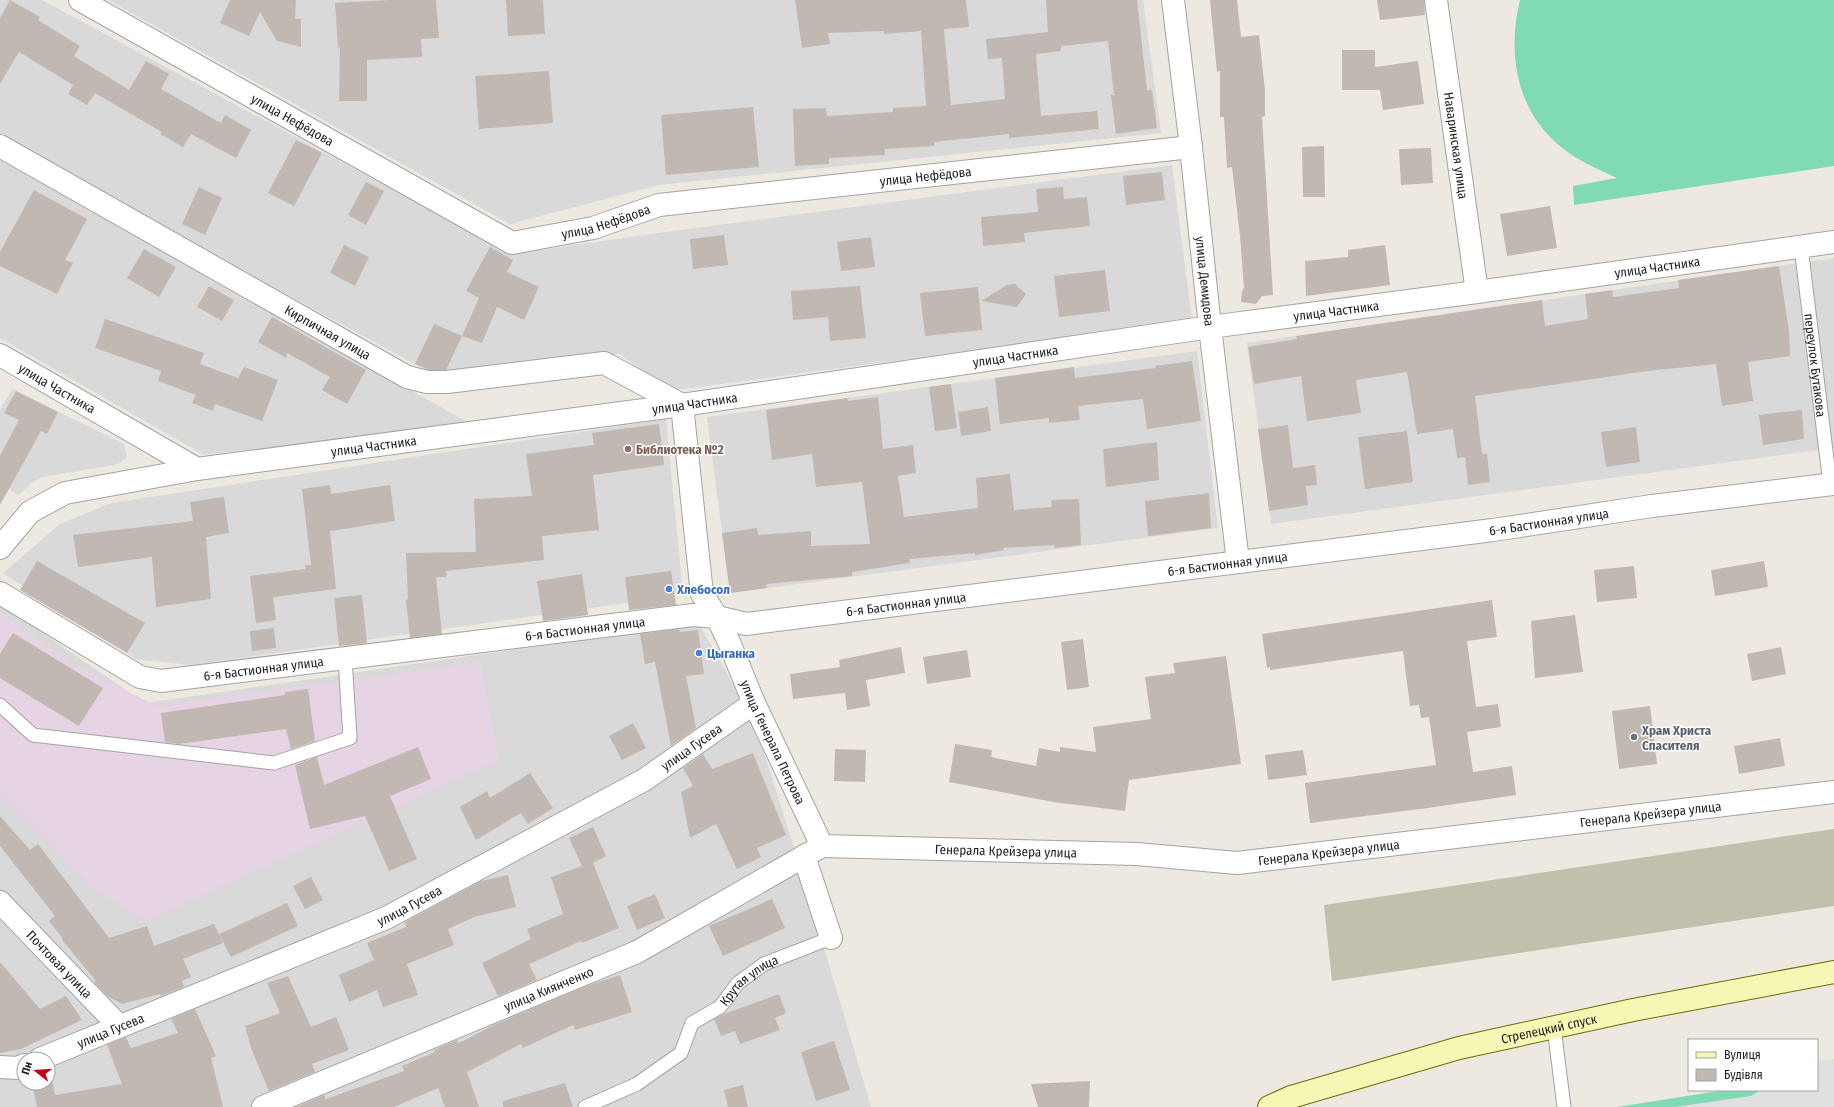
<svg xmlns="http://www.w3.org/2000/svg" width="1834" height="1107" viewBox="0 0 1834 1107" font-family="'Fira Sans Condensed',sans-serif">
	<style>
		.residential { fill: #dad9d9; fill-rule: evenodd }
		.industrial { fill: #e6d3e3 }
		.construction { fill: #c1c0ad }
		.pitch { fill: #80dbb4 }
		.parking { fill: #e0e0e0 }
		.building { fill: #c1b8b1 }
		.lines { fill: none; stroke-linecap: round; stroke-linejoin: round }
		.service-casing { stroke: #a3a3a3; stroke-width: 15 }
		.minor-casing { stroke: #a3a3a3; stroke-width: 24 }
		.secondary-casing { stroke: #676e07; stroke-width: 24 }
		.service { stroke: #fff; stroke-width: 13 }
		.minor { stroke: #fff; stroke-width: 22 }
		.secondary { stroke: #f7f7b5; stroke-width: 22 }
		.education-dot { fill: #8d6e63; stroke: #fff; stroke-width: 1.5 }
		.shop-dot { fill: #3f7fe0; stroke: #fff; stroke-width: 1.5 }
		.worship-dot { fill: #6b7280; stroke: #fff; stroke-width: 1.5 }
		.labels { text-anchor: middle; stroke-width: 3; stroke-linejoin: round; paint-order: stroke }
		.street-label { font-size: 13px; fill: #1c1c1c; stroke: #fff }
		.education-label { font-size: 13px; font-weight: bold; fill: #785e54; stroke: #fff; text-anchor: start }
		.shop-label { font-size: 13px; font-weight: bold; fill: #366cbe; stroke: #fff; text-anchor: start }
		.worship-label { font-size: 13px; font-weight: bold; fill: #5b616d; stroke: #fff; text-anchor: start }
	</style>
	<rect width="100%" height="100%" fill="#ede9e1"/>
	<path class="residential" d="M 0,0 L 42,0 L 512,254 L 665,232 L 1172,165 L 1192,321 L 668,391 L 620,354 L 442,379 L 177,234 L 0,132 Z
		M 108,0 L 1143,0 L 1161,133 L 659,185 L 510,224 Z
		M 0,159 L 469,423 L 204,455 L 0,338 Z
		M 1834,258 L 1834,448 L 1271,524 L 1247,343 Z
		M 1197,351 L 1218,528 L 730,593 L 707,417 Z
		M 12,389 L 124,444 L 127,457 L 120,463 L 114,465 L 42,477 L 31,483 L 19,495 L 0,484 L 0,410 Z
		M 666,419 L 683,595 L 190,665 L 136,659 L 3,573 L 60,524 L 111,503 Z
		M 0,604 L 145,703 L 699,623 L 755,724 L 802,873 L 871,1107 L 0,1107 ZM 24,1059 L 48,1059 L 48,1083 L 24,1083 Z"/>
	<path class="industrial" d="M 0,613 L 77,667 L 157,706 L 480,662 L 499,760 L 146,921 L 94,889 L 0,794 Z"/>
	<path class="construction" d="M 1834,829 L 1834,906 L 1332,981 L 1324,905 Z"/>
	<path class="pitch" d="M 1520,0 L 1834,0 L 1834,166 L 1574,205 L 1573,186 L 1617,178 C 1598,169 1578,161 1561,147 C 1516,111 1507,53 1520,0 Z
		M 1725,1090 L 1817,1090 L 1834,1107 L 1617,1107 Z"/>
	<path class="parking" d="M 1834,1059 L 1834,1107 L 1675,1107 L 1751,1096 L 1761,1090 L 1817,1090 L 1817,1061 Z"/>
	<path class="building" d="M 10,0 L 40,17 L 38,20 L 80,46 L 74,56 L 129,90 L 146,61 L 169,74 L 161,89 L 221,123 L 225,115 L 251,130 L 236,158 L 191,134 L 183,147 L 160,134 L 162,132 L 95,93 L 87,105 L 68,94 L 73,85 L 19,52 L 0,84 L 0,18 Z
		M 230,0 L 296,0 L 295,19 L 301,19 L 301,47 L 277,41 L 260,12 L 249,36 L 220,23 Z
		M 390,0 L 436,0 L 439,38 L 421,39 L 422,57 L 367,60 L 367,101 L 339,101 L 340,47 L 338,48 L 335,3 Z
		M 506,0 L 543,0 L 545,34 L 508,36 Z
		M 795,0 L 966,0 L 969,27 L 944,29 L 951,105 L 1005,99 L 1002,58 L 988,59 L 986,39 L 1048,32 L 1046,0 L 1137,0 L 1147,90 L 1152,90 L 1157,128 L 1116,134 L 1111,95 L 1114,95 L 1108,41 L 1061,46 L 1061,51 L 1036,54 L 1041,116 L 1097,111 L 1099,129 L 1009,138 L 1009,134 L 934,142 L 934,146 L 885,149 L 885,155 L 829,158 L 829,164 L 795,166 L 793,109 L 826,108 L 827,116 L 893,112 L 893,108 L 926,106 L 921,31 L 884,34 L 884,31 L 828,33 L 830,44 L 802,48 Z
		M 1210,0 L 1237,0 L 1241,37 L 1259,35 L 1265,90 L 1265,116 L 1262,117 L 1273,295 L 1262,296 L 1256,304 L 1241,302 L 1242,291 L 1244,288 L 1240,236 L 1232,167 L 1227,168 L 1224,117 L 1220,117 L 1220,71 L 1217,72 Z
		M 1377,0 L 1424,0 L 1425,15 L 1380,20 Z
		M 1342,50 L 1375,50 L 1375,67 L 1418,61 L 1424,104 L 1383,110 L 1380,90 L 1342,90 Z
		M 549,71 L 553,123 L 479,129 L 475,76 Z
		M 753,107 L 759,167 L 666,175 L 661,115 Z
		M 296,140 L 322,153 L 294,206 L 268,193 Z
		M 1324,146 L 1325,197 L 1303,197 L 1302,147 Z
		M 1431,148 L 1433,183 L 1401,185 L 1399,149 Z
		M 1162,172 L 1165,200 L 1126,205 L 1123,176 Z
		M 366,182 L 384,191 L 366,225 L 348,215 Z
		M 199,187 L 222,198 L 205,235 L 182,224 Z
		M 1063,187 L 1064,199 L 1087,197 L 1090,226 L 1024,233 L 1025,242 L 983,246 L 981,217 L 1038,212 L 1036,189 Z
		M 34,190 L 87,219 L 65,260 L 73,263 L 57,294 L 0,266 L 0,252 Z
		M 1550,206 L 1557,248 L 1507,256 L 1500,214 Z
		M 724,235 L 728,265 L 693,269 L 690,239 Z
		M 871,237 L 875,267 L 841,271 L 837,242 Z
		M 344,245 L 369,257 L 355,286 L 330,273 Z
		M 1385,245 L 1390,285 L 1306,296 L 1305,261 L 1348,257 L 1348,250 Z
		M 490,247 L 513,260 L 507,272 L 539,287 L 524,320 L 497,307 L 482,343 L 462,336 L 479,298 L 466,291 Z
		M 144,249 L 176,267 L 159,297 L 127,278 Z
		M 1779,266 L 1789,331 L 1790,356 L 1748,362 L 1753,401 L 1722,406 L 1716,364 L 1647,371 L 1475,396 L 1482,454 L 1487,454 L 1490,482 L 1468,485 L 1465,457 L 1457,458 L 1453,429 L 1417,434 L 1407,372 L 1356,380 L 1361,413 L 1307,421 L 1301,376 L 1254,384 L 1248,347 L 1297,339 L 1296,336 L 1542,300 L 1545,326 L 1588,319 L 1585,294 L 1612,290 L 1613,297 L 1679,288 L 1678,280 Z
		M 1105,270 L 1110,311 L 1059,317 L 1054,276 Z
		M 1015,284 L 1026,294 L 1017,307 L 981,301 L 1007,285 Z
		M 209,286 L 234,300 L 222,321 L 197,307 Z
		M 860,286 L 866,338 L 830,341 L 828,317 L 793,320 L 791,291 Z
		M 978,287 L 982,330 L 925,336 L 920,293 Z
		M 272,317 L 366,370 L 347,404 L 322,390 L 330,377 L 287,353 L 286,358 L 258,342 Z
		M 105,319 L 204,353 L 200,364 L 238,378 L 244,367 L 278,380 L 262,421 L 215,404 L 213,411 L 192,403 L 196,395 L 158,381 L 161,371 L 95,348 Z
		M 434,324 L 462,336 L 446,370 L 429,370 L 415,364 Z
		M 1192,361 L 1201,421 L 1147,429 L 1143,399 L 1078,406 L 1080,420 L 1049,423 L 1049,418 L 1000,424 L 995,378 L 1074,367 L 1075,378 L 1156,368 L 1155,366 Z
		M 951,384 L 957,428 L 935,431 L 929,387 Z
		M 16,391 L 58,412 L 47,434 L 41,431 L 0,505 L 0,456 L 19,420 L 4,413 Z
		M 878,397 L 883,449 L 913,445 L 916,473 L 898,476 L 904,517 L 978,508 L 976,478 L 1010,474 L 1014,510 L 1052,507 L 1051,500 L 1079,499 L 1081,545 L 1055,548 L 1054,545 L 1003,548 L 1004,550 L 975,555 L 975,553 L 909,559 L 910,563 L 852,572 L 852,576 L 766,584 L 767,588 L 730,593 L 722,533 L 757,528 L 758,535 L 811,531 L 811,546 L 870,544 L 862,482 L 816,487 L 812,454 L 772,460 L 766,410 L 847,398 L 848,401 Z
		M 988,407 L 991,431 L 961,436 L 958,412 Z
		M 1802,410 L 1804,439 L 1763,445 L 1759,415 Z
		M 659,424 L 664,465 L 593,475 L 599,530 L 542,536 L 544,560 L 446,571 L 447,577 L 436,577 L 442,634 L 410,638 L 406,600 L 408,599 L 406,553 L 476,552 L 474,499 L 532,496 L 526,454 L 594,445 L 592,433 Z
		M 1288,425 L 1293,468 L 1315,465 L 1317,485 L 1306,486 L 1308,505 L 1269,511 L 1258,429 Z
		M 1636,427 L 1640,462 L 1606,467 L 1601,432 Z
		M 1407,431 L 1413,482 L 1365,489 L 1358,437 Z
		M 1157,442 L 1159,480 L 1106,487 L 1103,449 Z
		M 330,485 L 331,494 L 390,485 L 395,521 L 330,531 L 336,589 L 273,597 L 276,620 L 256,623 L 250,576 L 306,569 L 305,565 L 311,565 L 302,489 Z
		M 1209,493 L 1211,528 L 1148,536 L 1145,501 Z
		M 224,497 L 229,533 L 206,537 L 211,599 L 156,607 L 152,557 L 78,567 L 73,535 L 193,521 L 190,502 Z
		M 37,561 L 145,623 L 127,653 L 20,590 Z
		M 1764,561 L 1768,587 L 1715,596 L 1711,570 Z
		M 1634,566 L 1637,598 L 1597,602 L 1594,570 Z
		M 671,571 L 676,605 L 629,610 L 625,577 Z
		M 582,574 L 588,615 L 543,621 L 537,581 Z
		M 362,595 L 367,643 L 339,646 L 334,598 Z
		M 1492,600 L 1497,637 L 1467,641 L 1476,707 L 1498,704 L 1501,727 L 1467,732 L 1473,772 L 1512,766 L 1516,795 L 1428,808 L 1310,823 L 1305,783 L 1436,765 L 1429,717 L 1421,718 L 1419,705 L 1410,706 L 1403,651 L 1270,670 L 1270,667 L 1267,668 L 1262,634 Z
		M 1575,615 L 1583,672 L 1535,678 L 1531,621 Z
		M 274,628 L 276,648 L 252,651 L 250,631 Z
		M 679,629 L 680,632 L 698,630 L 704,674 L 686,676 L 696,728 L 671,746 L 655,662 L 645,664 L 640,634 Z
		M 13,633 L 103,688 L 79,726 L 0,678 L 0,654 Z
		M 1083,639 L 1089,687 L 1067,690 L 1061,642 Z
		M 901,647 L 905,673 L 866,680 L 870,706 L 847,710 L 845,693 L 793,699 L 790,674 L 840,667 L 839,660 Z
		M 1781,647 L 1786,674 L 1752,681 L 1747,654 Z
		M 967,650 L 971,677 L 927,684 L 923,657 Z
		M 1226,656 L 1241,764 L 1129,780 L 1125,811 L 1053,802 L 949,782 L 955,744 L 992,750 L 991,757 L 1036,766 L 1039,748 L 1060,752 L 1060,747 L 1096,752 L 1093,727 L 1151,719 L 1145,677 L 1175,673 L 1173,663 Z
		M 308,689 L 315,741 L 291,749 L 286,729 L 179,744 L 165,742 L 161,713 L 285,695 L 285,692 Z
		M 1650,706 L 1657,764 L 1619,769 L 1612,711 Z
		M 633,723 L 646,748 L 622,760 L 609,736 Z
		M 1780,738 L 1785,766 L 1739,774 L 1734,746 Z
		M 418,747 L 431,779 L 390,796 L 417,859 L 389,871 L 365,816 L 310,829 L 295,765 L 317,757 L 324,785 Z
		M 835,749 L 866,750 L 865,782 L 834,781 Z
		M 1303,750 L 1307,775 L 1268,780 L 1265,755 Z
		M 753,753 L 786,835 L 757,848 L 761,857 L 737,869 L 716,824 L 690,838 L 681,792 L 693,786 L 683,768 L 703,754 L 712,769 Z
		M 530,773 L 553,808 L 528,824 L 521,813 L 476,840 L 460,807 L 487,791 L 490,798 Z
		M 0,816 L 30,850 L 38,844 L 109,938 L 147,926 L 154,946 L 214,924 L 223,943 L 183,959 L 191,977 L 182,981 L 184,987 L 161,996 L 160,994 L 122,1004 L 107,996 L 94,982 L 96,981 L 62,940 L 63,939 L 49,921 L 55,916 L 0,846 Z
		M 593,827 L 606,856 L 593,863 L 619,928 L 582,943 L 581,941 L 529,964 L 537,980 L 498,996 L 482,963 L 531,939 L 527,929 L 563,914 L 551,877 L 582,866 L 569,838 Z
		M 508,875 L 516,907 L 474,917 L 448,929 L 454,945 L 407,964 L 418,995 L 383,1007 L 377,990 L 349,1002 L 339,975 L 374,960 L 367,943 L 406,927 L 405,922 L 481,881 Z
		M 311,877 L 323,900 L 305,909 L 293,886 Z
		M 655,894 L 665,918 L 637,930 L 627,906 Z
		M 772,899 L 785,928 L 723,956 L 709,926 Z
		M 287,903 L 298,926 L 231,957 L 219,934 Z
		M 0,962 L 40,1009 L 66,996 L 82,1020 L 21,1049 L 0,1053 Z
		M 620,975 L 632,1012 L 575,1030 L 573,1025 L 523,1048 L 521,1044 L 467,1072 L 479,1107 L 445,1107 L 438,1088 L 394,1107 L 296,1107 L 324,1095 L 326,1099 L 404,1071 L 402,1066 L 435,1052 L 434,1050 L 457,1040 L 459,1043 L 496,1024 L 589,985 Z
		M 288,976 L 311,1027 L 336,1017 L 349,1050 L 312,1064 L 315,1072 L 269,1091 L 251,1048 L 245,1026 L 280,1013 L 267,983 Z
		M 779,994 L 786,1013 L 775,1018 L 780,1030 L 740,1044 L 735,1031 L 721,1036 L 714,1019 L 724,1014 Z
		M 195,1009 L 216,1056 L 211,1058 L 223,1107 L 37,1107 L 32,1083 L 48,1083 L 48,1078 L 52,1077 L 55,1095 L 122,1084 L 107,1045 L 126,1037 L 131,1048 L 178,1033 L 171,1019 Z
		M 834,1041 L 850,1090 L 816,1101 L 801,1052 Z
		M 1090,1081 L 1089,1107 L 1038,1107 L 1031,1084 Z
		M 565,1083 L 573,1107 L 503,1107 L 503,1101 Z
		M 743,1085 L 748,1107 L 728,1107 L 724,1090 Z"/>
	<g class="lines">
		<g class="service-casing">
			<g id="service">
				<path id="s1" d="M 1801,247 L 1830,484"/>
				<path d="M 0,705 L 33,735 L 274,763 L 350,738 L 345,659"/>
				<path d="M 1554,1027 L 1564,1107"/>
				<path id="s2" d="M 585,1107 L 637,1084 L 681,1053 L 692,1023 L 720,1007 L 738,983 L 764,964 L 831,938"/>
			</g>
		</g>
		<g class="minor-casing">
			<g id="minor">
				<path id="s3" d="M 80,0 L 512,243 L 593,228 L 659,205 L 1191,147"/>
				<path id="s4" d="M 1173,0 L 1191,147 L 1210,327 L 1238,562"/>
				<path id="s5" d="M 1436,0 L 1477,292"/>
				<path id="s6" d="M 0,146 L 407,377 L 427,382 L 447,382 L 604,363 L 682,405 L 702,594 L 717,617 L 729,642 L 754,703 L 822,846"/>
				<path id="s7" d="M 0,355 L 197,469"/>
				<path id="s8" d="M 0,548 L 30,512 L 65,493 L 197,469 L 682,405 L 1210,327 L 1477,292 L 1834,242"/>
				<path id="s9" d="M 0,593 L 140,677 L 161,681 L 693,615 L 717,617 L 746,624 L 1493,530 L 1652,506 L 1834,484"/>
				<path id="s10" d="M 822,846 L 1137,854 L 1237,863 L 1834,792"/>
				<path d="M 804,856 L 831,938"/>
				<path id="s11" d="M 0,902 L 119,1026"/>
				<path id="s12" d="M 40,1059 L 386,918 L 644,780 L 754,703"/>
				<path d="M 0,1067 L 18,1068 L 24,1065"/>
				<path id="s13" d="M 263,1107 L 637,952 L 822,846"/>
			</g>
		</g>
		<g class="secondary-casing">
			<g id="secondary">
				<path id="s14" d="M 1269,1107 L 1291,1097 L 1459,1048 L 1633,1010 L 1834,972"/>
			</g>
		</g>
		<use href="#service" class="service"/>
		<use href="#minor" class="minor"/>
		<use href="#secondary" class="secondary"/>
	</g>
	<circle class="education-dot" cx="628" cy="449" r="4"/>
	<g class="shop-dot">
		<circle cx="669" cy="589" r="4"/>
		<circle cx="699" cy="653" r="4"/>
	</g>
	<circle class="worship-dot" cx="1634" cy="737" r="4"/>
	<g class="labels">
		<g class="street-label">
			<text dy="5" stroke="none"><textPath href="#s3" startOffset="244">улица Нефёдова</textPath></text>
			<text dy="5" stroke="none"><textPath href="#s5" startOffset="147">Наваринская улица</textPath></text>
			<text dy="5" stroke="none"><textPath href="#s3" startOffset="916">улица Нефёдова</textPath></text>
			<text dy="5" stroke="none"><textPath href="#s3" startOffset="592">улица Нефёдова</textPath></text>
			<text dy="5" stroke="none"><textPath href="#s8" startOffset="1695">улица Частника</textPath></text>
			<text dy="5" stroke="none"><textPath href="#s4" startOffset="283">улица Демидова</textPath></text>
			<text dy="5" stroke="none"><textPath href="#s8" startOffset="1371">улица Частника</textPath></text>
			<text dy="5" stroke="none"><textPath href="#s6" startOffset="377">Кирпичная улица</textPath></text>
			<text dy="5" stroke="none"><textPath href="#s8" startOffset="1047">улица Частника</textPath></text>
			<text dy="5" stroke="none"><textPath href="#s1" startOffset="119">переулок Бутакова</textPath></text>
			<text dy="5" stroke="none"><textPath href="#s7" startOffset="66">улица Частника</textPath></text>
			<text dy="5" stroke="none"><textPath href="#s8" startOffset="723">улица Частника</textPath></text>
			<text dy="5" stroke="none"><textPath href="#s8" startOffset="399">улица Частника</textPath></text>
			<text dy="5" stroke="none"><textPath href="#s9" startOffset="1584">6-я Бастионная улица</textPath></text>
			<text dy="5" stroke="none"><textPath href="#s9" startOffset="1260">6-я Бастионная улица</textPath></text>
			<text dy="5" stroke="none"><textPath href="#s9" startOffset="936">6-я Бастионная улица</textPath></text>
			<text dy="5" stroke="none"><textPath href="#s9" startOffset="612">6-я Бастионная улица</textPath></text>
			<text dy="5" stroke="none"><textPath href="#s9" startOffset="288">6-я Бастионная улица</textPath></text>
			<text dy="5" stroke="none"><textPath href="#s6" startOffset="1110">улица Генерала Петрова</textPath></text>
			<text dy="5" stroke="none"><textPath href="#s12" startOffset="724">улица Гусева</textPath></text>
			<text dy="5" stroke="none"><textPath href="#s10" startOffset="832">Генерала Крейзера улица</textPath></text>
			<text dy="5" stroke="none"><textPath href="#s10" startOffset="184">Генерала Крейзера улица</textPath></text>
			<text dy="5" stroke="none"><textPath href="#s10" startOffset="508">Генерала Крейзера улица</textPath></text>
			<text dy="5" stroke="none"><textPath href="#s12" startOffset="400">улица Гусева</textPath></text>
			<text dy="5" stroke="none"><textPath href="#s11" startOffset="86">Почтовая улица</textPath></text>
			<text dy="5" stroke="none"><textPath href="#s2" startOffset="215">Крутая улица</textPath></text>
			<text dy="5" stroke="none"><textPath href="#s13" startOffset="309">улица Киянченко</textPath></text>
			<text dy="5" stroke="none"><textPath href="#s14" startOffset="291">Стрелецкий спуск</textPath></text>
			<text dy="5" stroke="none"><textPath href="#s12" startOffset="76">улица Гусева</textPath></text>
		</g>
		<g class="education-label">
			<text x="636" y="454">Библиотека №2</text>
		</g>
		<g class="shop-label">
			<text x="677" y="594">Хлебосол</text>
			<text x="707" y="658">Цыганка</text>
		</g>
		<g class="worship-label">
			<text x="1642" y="735">Храм Христа<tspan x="1642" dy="15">Спасителя</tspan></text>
		</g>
	</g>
	<rect x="1688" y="1039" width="130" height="52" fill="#ffffff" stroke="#a4a4a4"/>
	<rect x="1696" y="1052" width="20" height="6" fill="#f7f7b5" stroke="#a4a4a4"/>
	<text x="1724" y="1059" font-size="12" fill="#1c1c1c">Вулиця</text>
	<rect x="1696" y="1069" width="20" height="12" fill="#c1b8b1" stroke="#a4a4a4"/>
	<text x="1724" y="1079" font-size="12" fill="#1c1c1c">Будівля</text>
	<g transform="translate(36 1071) rotate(287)"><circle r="19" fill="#ffffff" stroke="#a4a4a4"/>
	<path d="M0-3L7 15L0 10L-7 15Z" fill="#c3050d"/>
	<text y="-6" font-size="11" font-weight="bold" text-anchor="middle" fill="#1c1c1c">Пн</text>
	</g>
</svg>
